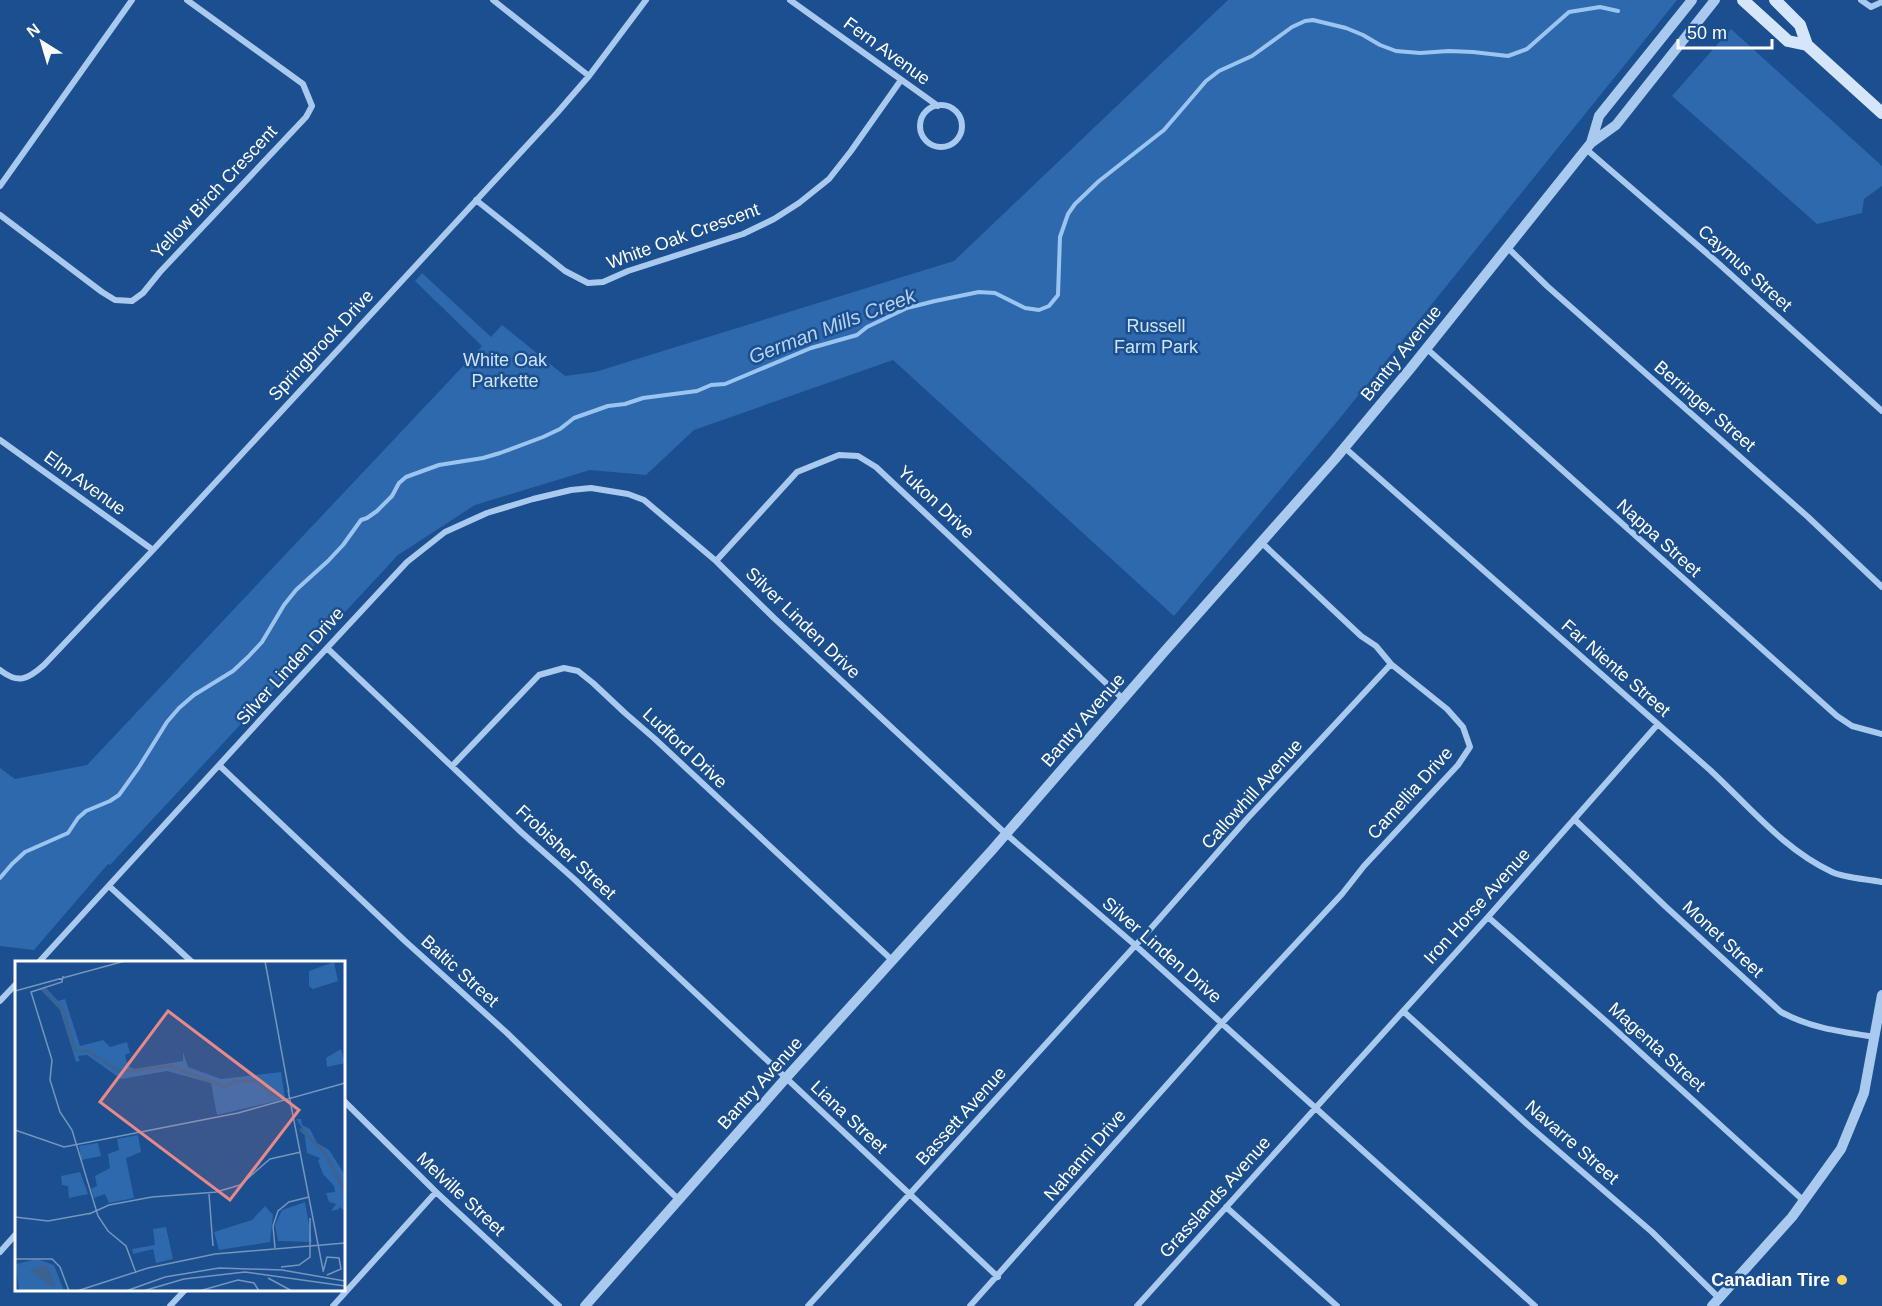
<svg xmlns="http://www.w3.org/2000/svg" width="1882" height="1306" viewBox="0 0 1882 1306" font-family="Helvetica,sans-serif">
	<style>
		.green { fill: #2e69ad }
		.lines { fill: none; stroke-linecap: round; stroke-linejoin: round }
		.stream { stroke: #9cc4f0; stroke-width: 4 }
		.minor { stroke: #a9c9ee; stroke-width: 6 }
		.tertiary { stroke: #a9c9ee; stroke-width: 10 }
		.secondary { stroke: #d6e6fa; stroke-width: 12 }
		.poi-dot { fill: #ffd166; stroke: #1b4f8f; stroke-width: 2 }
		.labels { text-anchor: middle; stroke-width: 5; stroke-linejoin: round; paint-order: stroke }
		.street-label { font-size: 18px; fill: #fff; stroke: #1b4f8f }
		.park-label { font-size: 18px; fill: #cfe3fa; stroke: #1b4f8f }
		.poi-label { font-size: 18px; font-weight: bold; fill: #fff; stroke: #1b4f8f; text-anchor: end }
		.water-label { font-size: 20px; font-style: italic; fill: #b5d3f5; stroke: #1b4f8f }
		.inset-river { fill: none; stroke: #3c6290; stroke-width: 3 }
		.inset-road { fill: none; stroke: #7695bc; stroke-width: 1.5 }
		.view { fill: #e88989; fill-opacity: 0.15; stroke: #e88989; stroke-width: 3 }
		.inset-edge { fill: none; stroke: #fff; stroke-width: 3 }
	</style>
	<rect width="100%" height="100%" fill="#1b4f8f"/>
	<path class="green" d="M 1228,0 L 1677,0 L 1340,418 L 1174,616 L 893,360 L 694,430 L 646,475 L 590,470 L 475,505 L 398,555 L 110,865 L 108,864 L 34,950 L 0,946 L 0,768 L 15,779 L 87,765 L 482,346 L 415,281 L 422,273 L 491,337 L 502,325 L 565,376 L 595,372 L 954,261 Z
		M 1731,29 L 1882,166 L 1882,186 L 1864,199 L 1862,213 L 1817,224 L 1672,96 Z"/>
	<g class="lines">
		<path class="stream" d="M 0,878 L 12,864 L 25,852 L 68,833 L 78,818 L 86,811 L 110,801 L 119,795 L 139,767 L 167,722 L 179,708 L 194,695 L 233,671 L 248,657 L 262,642 L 284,605 L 296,590 L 328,561 L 343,545 L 361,520 L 367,518 L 377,511 L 392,496 L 399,483 L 406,477 L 439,465 L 483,458 L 500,453 L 543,437 L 560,429 L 574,418 L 608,406 L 625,404 L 643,398 L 697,391 L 711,385 L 725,384 L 811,348 L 857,335 L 867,327 L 907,308 L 935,301 L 979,292 L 995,293 L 1025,308 L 1039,310 L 1049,306 L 1058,295 L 1060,237 L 1068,214 L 1075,204 L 1099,181 L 1164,130 L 1206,81 L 1219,71 L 1252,56 L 1292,27 L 1305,21 L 1313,20 L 1346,28 L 1363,35 L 1380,45 L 1396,51 L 1420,53 L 1449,51 L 1473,52 L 1508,56 L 1527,49 L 1569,12 L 1600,7 L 1618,11"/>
		<path class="minor" d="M 493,0 L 589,76
			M 790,0 L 938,106
			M 1861,0 L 1871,7 L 1882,2
			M920 126a21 21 0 1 1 42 0a21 21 0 1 1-42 0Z
			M 1586,149 L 1718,263 L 1882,411
			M 0,186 L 132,0
			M 476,200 L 565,271 L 588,283 L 603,282 L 628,271 L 743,234 L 774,219 L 799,203 L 829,179 L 851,151 L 901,80
			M 0,215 L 102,292 L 115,300 L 132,301 L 143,293 L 160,272 L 306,117 L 312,106 L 303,84 L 187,0
			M 1508,248 L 1547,286 L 1808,517 L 1882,587
			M 1426,348 L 1837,716 L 1852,726 L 1882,734
			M 0,440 L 153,550
			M 1345,448 L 1710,770 C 1749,806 1783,849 1832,872 C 1844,878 1867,879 1882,882
			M 716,561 L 797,472 L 839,455 L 858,456 L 876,467 L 1123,699
			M 327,648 L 521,832 L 573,878 L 998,1277
			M 0,670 C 18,684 27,680 44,665 L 153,550 L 557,113 L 589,76 L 646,0
			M 220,766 L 405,941 L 507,1033 L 679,1200
			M 452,766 L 539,675 L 564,668 L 578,671 L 593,683 L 625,713 L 655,739 L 893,961
			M 1574,819 L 1665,906 L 1781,1012 C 1810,1028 1842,1032 1875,1037
			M 109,886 L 192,962
			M 1488,917 L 1609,1024 L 1804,1201
			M 39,962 L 273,706 L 407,562 L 445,532 L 487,513 L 533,499 L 571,490 L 591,488 L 628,494 L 644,500 L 716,561 L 774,618 L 1006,834 L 1135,945 L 1535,1306
			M 0,1001 L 16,984
			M 1403,1011 L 1528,1125 L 1652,1232 L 1719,1298
			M 344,1101 L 436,1192 L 559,1306
			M 1226,1207 L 1337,1306
			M 0,1252 L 16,1234
			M 170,1306 L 185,1290
			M 333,1306 L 436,1192
			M 808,1306 L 1153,926 L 1246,820 L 1391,664
			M 970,1306 L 1222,1023 L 1342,894 L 1364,866 L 1458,765 L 1470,747 L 1463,727 L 1447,709 L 1391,664 L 1376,646 L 1361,636 L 1262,543
			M 1137,1306 L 1488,917 L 1658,724"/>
		<path class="tertiary" d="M 1591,143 L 1599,116 L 1692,0
			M 585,1306 L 786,1078 L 993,849 L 1164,652 L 1335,459 L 1410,369 L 1586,149 L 1591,143 L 1616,125 L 1715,0
			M 1712,1306 L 1792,1217 L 1841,1149 L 1864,1093 L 1882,995"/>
		<path class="secondary" d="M 1743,0 L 1788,41 L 1807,45
			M 1775,0 L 1800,25 L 1807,45 L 1882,113"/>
	</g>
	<circle class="poi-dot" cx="1842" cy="1280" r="6"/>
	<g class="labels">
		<g class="street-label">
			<text transform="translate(887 51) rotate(36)" y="6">Fern Avenue</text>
			<text transform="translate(214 192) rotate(-47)" y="6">Yellow Birch Crescent</text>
			<text transform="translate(683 236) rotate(-20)" y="6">White Oak Crescent</text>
			<text transform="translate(1745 268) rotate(42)" y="6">Caymus Street</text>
			<text transform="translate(321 345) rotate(-47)" y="6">Springbrook Drive</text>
			<text transform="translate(1401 353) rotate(-51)" y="6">Bantry Avenue</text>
			<text transform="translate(1705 406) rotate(41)" y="6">Berringer Street</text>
			<text transform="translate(85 483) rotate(36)" y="6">Elm Avenue</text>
			<text transform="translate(936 502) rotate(43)" y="6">Yukon Drive</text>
			<text transform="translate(1659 538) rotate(42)" y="6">Nappa Street</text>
			<text transform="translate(803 623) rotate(44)" y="6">Silver Linden Drive</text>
			<text transform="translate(290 666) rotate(-48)" y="6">Silver Linden Drive</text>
			<text transform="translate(1616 668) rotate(41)" y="6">Far Niente Street</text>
			<text transform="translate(1083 720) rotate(-49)" y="6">Bantry Avenue</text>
			<text transform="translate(685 748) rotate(43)" y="6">Ludford Drive</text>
			<text transform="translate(1410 793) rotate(-48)" y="6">Camellia Drive</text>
			<text transform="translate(1252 794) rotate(-48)" y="6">Callowhill Avenue</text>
			<text transform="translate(566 852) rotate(43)" y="6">Frobisher Street</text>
			<text transform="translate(1477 906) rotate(-48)" y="6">Iron Horse Avenue</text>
			<text transform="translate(1723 939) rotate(43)" y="6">Monet Street</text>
			<text transform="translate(1162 950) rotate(41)" y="6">Silver Linden Drive</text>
			<text transform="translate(460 971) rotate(42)" y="6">Baltic Street</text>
			<text transform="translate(1657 1047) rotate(42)" y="6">Magenta Street</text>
			<text transform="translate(760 1083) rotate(-48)" y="6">Bantry Avenue</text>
			<text transform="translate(961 1116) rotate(-48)" y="6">Bassett Avenue</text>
			<text transform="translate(849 1117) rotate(43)" y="6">Liana Street</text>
			<text transform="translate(1572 1142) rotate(41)" y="6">Navarre Street</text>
			<text transform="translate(1085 1155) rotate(-49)" y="6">Nahanni Drive</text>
			<text transform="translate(461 1194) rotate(43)" y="6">Melville Street</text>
			<text transform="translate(1215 1197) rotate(-48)" y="6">Grasslands Avenue</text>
		</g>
		<g class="park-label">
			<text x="1156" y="332">Russell<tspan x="1156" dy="21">Farm Park</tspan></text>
			<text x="505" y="366">White Oak<tspan x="505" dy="21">Parkette</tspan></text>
		</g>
		<g class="poi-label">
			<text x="1830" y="1286">Canadian Tire</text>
		</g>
		<g class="water-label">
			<text transform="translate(832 326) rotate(-21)" y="7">German Mills Creek</text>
		</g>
	</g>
	<g transform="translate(15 961)">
		<rect width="330" height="330" fill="#1b4f8f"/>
		<path d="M 319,1 L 323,20 L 298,28 L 294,25 L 294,10 ZM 31,27 L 43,40 L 50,38 L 65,85 L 88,79 L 95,86 L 112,81 L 115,92 L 110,94 L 113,105 L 119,108 L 168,100 L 168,91 L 173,106 L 206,118 L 266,111 L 270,138 L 202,154 L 196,122 L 152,110 L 106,118 L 72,94 L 63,95 L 65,100 L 61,101 L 45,49 L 25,28 ZM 326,88 L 330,102 L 312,106 L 311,97 ZM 281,158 L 286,158 L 287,164 L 295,168 L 302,182 L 314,189 L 330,214 L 330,250 L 324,246 L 324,248 L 316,250 L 321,243 L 314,241 L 311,232 L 320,231 L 319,225 L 308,213 L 303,200 L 305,197 L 292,192 L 289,170 ZM 123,174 L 126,191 L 111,197 L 119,237 L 94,242 L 90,233 L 79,237 L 76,228 L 82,225 L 80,215 L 95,207 L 93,193 L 104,189 L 102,178 ZM 83,182 L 86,195 L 66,199 L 64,185 ZM 65,211 L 73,233 L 54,237 L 53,225 L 47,224 L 46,215 ZM 290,241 L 297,281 L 263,280 L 260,264 L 267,249 ZM 250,245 L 258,254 L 255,281 L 204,289 L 199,271 L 237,259 ZM 151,266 L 158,298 L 141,302 L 138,288 L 118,293 L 117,288 L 140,284 L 138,268 ZM 22,298 L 39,304 L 49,330 L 4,330 L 1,303 Z" fill="#2e69ad"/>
		<path d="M 32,304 L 40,323 L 38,326 L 14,309 Z" fill="#3c6290"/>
		<path class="inset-river" d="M 28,28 L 48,49 L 60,89 L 73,90 L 106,111 L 156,105 L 210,126 L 217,121 L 242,120 L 255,133 L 265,136M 285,168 L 311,193 L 330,231"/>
		<path class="inset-road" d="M 250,0 L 274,131M 48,15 L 47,21 L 16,31 L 37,99 L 35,119 L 45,151 L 57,169 L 83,255 L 93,270 L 111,285 L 121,312M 0,30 L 110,0M 273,129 L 308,309M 0,169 L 49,186 L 223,152 L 330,122M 201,231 L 225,224 L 255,198 L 286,191M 194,233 L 198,285M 74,253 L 94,244 L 137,236 L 202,231M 0,256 L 33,260 L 77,252M 260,287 L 258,265 L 263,250 L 274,241 L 294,236M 0,298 L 37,298 L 45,306 L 54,330M 266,306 L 284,304 L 295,296 L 295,257M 308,311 L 312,296 L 324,297 L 326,308 L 312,314M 253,317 L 277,330M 62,330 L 133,307 L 200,293 L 330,282M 111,330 L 150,316 L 204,307 L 267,309 L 330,320M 128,330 L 169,318 L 230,311 L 330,325M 184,330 L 223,319 L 239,322 L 244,330"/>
		<path class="view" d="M 153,50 L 284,149 L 215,239 L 85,141 Z"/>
		<rect width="330" height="330" class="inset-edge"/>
	</g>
	<g transform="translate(42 42) rotate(323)" stroke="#1b4f8f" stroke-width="4.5" paint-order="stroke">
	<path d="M0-4.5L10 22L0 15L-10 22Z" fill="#ffffff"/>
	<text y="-9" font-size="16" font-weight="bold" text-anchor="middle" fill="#ffffff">N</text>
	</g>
	<path d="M1678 39v9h94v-9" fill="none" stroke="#ffffff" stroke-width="3"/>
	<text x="1687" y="39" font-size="18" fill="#ffffff" stroke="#1b4f8f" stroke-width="4.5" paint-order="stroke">50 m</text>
</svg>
